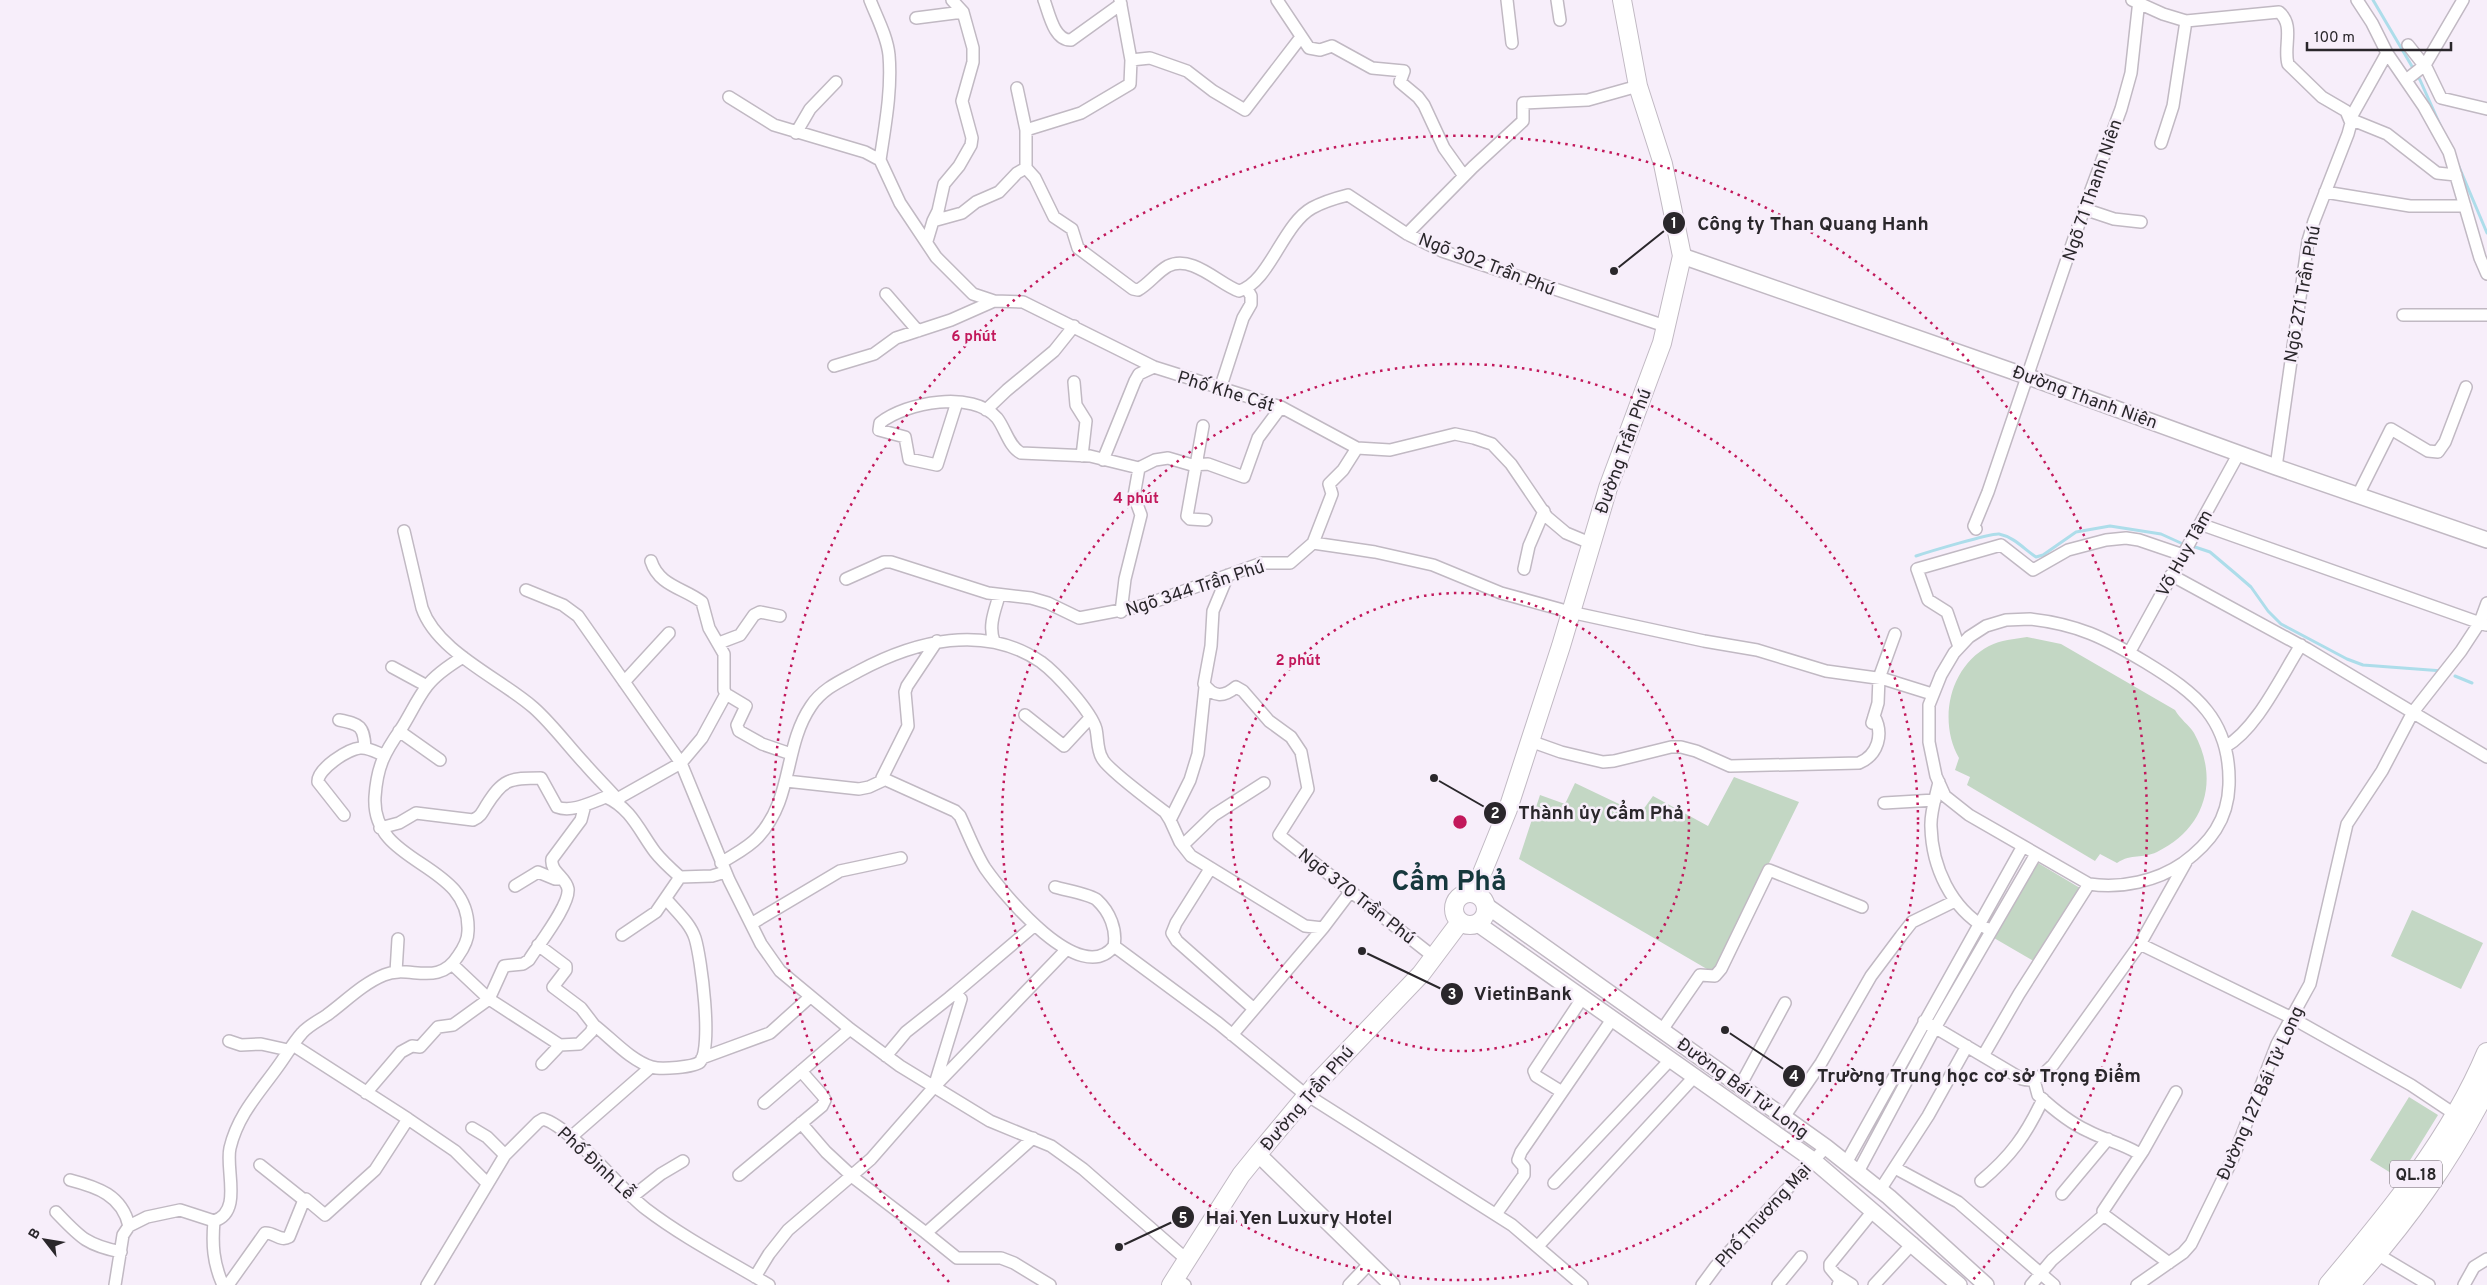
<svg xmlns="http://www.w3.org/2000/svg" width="2487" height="1285" viewBox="0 0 2487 1285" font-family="Overpass,sans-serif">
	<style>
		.green { fill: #c3d7c4 }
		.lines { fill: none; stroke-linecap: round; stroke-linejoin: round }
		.stream { stroke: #adddea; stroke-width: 3 }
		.street-casing { stroke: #c1b9c3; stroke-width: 14 }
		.secondary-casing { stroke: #c1b9c3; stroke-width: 18 }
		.primary-casing { stroke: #c1b9c3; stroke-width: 20 }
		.highway-casing { stroke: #c1b9c3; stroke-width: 22 }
		.street { stroke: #fff; stroke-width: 11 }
		.secondary { stroke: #fff; stroke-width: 15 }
		.primary { stroke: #fff; stroke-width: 18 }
		.highway { stroke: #fff; stroke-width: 20 }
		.ring { fill: none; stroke: #c2185b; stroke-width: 2.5; stroke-dasharray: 2.5 5 }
		.labels { text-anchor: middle; stroke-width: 5; stroke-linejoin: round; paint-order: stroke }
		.shield { fill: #f7eefa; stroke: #686369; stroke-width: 1 }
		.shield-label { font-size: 16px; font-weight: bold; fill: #2a272b }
		.street-label { font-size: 18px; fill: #2a272b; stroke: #f7eefa }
		.town-label { font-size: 28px; font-weight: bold; fill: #16383d; stroke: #f7eefa }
		.centre { fill: #c2185b; stroke: #f7eefa; stroke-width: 2.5 }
		.ring-label { font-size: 15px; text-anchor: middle; font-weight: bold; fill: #c2185b; stroke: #f7eefa; stroke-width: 5; stroke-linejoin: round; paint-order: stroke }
		.leader { fill: none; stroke: #2a272b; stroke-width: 2 }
		.callout-dot { fill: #2a272b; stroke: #f7eefa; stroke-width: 2 }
		.mark-label { font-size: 15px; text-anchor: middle; font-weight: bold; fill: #fff }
		.callout-label { font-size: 19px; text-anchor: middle; font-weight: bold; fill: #2a272b; stroke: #f7eefa; stroke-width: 5; stroke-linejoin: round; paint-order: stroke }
	</style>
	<rect width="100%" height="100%" fill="#f7eefa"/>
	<path class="green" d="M 2027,637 L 2061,644 L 2175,710 C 2180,719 2189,725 2194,733 C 2220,780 2205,829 2157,852 C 2142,859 2132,853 2117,863 L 2100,854 L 2095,861 L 1967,785 L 1970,777 L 1955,770 L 1959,758 C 1938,721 1949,667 1989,646 C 2001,640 2014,639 2027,637 Z
		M 1734,777 L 1799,802 L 1717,969 L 1712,972 L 1519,859 L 1540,795 L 1565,804 L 1575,783 L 1640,814 L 1653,796 L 1708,826 Z
		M 2038,863 L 2080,888 L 2037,963 L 1994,938 Z
		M 2412,910 L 2483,943 L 2461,989 L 2391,956 Z
		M 2409,1097 L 2438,1115 L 2399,1178 L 2370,1160 Z"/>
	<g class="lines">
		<path class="stream" d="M 2373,0 L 2420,80 L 2441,127
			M 2457,162 L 2487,233
			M 2195,547 L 2210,552 L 2236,574 L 2251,587 L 2268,611 L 2281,624 L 2347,659 L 2363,665 L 2443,671
			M 1916,556 C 1928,552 1991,533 1999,534 C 2014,537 2024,549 2036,557 L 2043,555 L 2076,532 L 2110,526 L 2161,534 L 2183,544
			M 2455,676 L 2472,683"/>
		<g class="street-casing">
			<path id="street" d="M 870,0 C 877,18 887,36 889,55 C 892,90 885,126 880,160
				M 1044,0 C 1049,13 1054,41 1071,40 L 1121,4
				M 1277,0 L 1309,48 L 1320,50 L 1332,46 L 1372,68 L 1404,71 L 1400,82 L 1418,97 L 1424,105 L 1444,148 L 1464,176
				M 1507,0 L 1512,43
				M 1557,0 L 1560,20
				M 2132,0 L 2163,14 L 2186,21 L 2279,12 C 2295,25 2283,47 2288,64 L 2322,97 L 2346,111 L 2351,123 L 2348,134 L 2314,221 L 2308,241 L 2276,467
				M 2357,0 L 2372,23 L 2387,53 L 2424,107 L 2449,152 L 2480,258 L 2487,274
				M 916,18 L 963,12
				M 2408,45 L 2427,69 L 2441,98 L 2487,109
				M 2387,53 L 2350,119 L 2387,134 L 2437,173 L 2456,175
				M 1131,60 L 1150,58 L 1187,71 L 1213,91 L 1245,110 L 1301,37
				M 2406,80 L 2425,65 L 2463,0
				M 1017,88 L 1026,130 L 1026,168
				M 729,97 L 774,125 L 865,152 L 880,160 L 900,203 L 936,257 L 973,294 L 994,301
				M 1026,130 L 1081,113 L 1130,84 L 1131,60 L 1120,0
				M 796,133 L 810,109 L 836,82
				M 2161,143 L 2173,106 L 2186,21
				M 2325,192 L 2410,206 L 2465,206
				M 2084,209 L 2114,219 L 2141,222
				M 933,221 L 938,211 L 944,184 L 959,166 L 971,145 L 972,138 L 962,101 L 973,62 L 973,48 L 963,12 L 952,0
				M 1407,234 L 1473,167 L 1523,121 L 1523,103 L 1588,100 L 1638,86
				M 927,241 L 933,221 L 962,213 L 976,202 L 999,192 L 1017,173 L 1026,168 L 1035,178 L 1054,217 L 1072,229 L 1078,248 L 1133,289 L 1138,290 C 1149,284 1157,272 1168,266 C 1192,254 1219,284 1239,291 C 1269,283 1283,224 1312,208 C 1323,202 1336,198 1348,195 L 1407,234 L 1442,251 L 1665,326
				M 886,294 L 918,331
				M 2403,315 L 2487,315
				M 834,366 L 874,354 L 896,338 L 951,320 L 994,301 L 1023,302 L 1154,367 L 1281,407 L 1357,448 L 1390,450 L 1455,434 L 1474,438 L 1492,444 L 1511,464 L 1547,517 L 1566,533 L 1590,543
				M 1074,382 L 1076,405 L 1086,421 L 1082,456
				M 1220,389 L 1243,318 L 1251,304 L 1251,296 L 1247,289
				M 957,402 L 937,465 L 909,459 L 905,437 L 879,430 L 880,423 C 906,402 973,390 997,418 C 1005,428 1009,447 1021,453 L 1090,456 L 1139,468 L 1134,496 L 1141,515 L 1125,579 L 1121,612
				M 986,410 L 1007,390 L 1054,351 L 1074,326
				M 1203,426 L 1187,516 L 1190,519 L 1206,520
				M 1103,460 L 1135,381 L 1139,374 L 1154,367
				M 1139,468 L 1155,460 L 1168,458 L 1192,465 L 1208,464 L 1244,477 L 1258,438 L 1281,407
				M 2358,495 L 2391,429 L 2428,451 L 2438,452 L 2445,442 L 2466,387
				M 2200,524 L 2486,625
				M 1976,529 L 1974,526 L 1988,492 L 2084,209 L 2121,109 L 2131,73 L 2139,0
				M 404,531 L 422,608 C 437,652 500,678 534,708 C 553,725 568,746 585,764 C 596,777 608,788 619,801
				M 1313,543 L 1332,494 L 1329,484 L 1343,470 L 1357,448
				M 651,561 C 659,586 684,588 702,602 L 709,628 L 724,654 L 724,690 L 726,694 L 746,706 L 737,725 L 739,731 L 762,744 L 791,754
				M 1524,569 L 1529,546 L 1544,511
				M 1228,575 L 1213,611 L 1211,646 L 1204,684 C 1214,698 1224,697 1236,687 L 1243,691 L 1269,721 L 1291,737 L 1301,752 L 1308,789 L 1279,835 L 1434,957
				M 2171,575 L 2307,649 L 2487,757
				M 846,579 L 884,562 L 891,562 L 988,593 L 1031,598 L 1048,603 L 1079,618 L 1142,606 L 1262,563 L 1290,563 L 1313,543 L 1375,552 L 1433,565 L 1501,593 L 1570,612 L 1704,641 L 1757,650 L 1826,671 L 1884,679 L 1932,694
				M 526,590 L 563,605 L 578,616 L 681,763 L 729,880 L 761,944 L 780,971 L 850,1029 L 900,1066 L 990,1121 L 1051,1146 L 1083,1169 L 1186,1259
				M 2030,619 C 2077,624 2105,638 2145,662 C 2196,693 2231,720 2229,785 C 2228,820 2210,843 2183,863 C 2157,881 2121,889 2089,884 L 1969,815 L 1945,796 L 1936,776 L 1929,742 L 1929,705 L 1941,675 L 1954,653 L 1969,637 L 1986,626 L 2006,620 Z
				M 937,641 L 907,686 L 905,692 L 908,726 L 882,778 L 955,811 L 960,816 C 968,833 975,852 985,868 C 1003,894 1081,989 1114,946
				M 994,641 C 988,626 995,610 999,596
				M 719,643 L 740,635 L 754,615 L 760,612 L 780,616
				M 1959,647 L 1947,612 L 1928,600 L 1917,569 L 2001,545 L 2033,570 L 2068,550 L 2106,540 L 2126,538 L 2139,540 L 2183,555
				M 2129,653 L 2239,453
				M 392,667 L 427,686
				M 624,682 L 669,633
				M 1025,715 L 1064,746 L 1090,718
				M 339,720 C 360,724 364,726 365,748
				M 1872,723 L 1878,703 L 1879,678 L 1895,634
				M 399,731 L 440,760
				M 1530,741 L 1561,752 L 1603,762 L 1614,761 L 1671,747 L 1681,747 L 1696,751 L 1730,766 L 1859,763 C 1878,755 1884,734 1874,716
				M 2225,747 C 2257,729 2281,676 2301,645
				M 786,781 L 859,789 L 869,787 L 884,780
				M 1939,782 C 1936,796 1930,813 1931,827 C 1932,867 1951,908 1986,928
				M 617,799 L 681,763 L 702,738 L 726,694
				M 1884,803 L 1935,800
				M 344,815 L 318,782 C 317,769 348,749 360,748 C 368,747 376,752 383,755
				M 1170,820 L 1190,780 L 1198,754 L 1205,687
				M 380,828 L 399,823 L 416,813 L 473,820 C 480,817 482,813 486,806 C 503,779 509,778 541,778 L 557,807 C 572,813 592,802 606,797 C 631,808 640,832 655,852 C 662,861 671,869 680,877
				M 1183,845 L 1214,815 L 1264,783
				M 721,863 C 733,855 748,848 758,837 C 794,798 783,747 811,706 C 823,688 841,681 859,671 C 915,641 984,623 1041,662 C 1056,673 1091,711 1096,729 C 1098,738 1097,750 1102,758 C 1106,768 1153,803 1165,812 L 1170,820 L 1180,842 L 1191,856 L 1305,926 L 1323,928 L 1351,891
				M 1210,869 L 1176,923 L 1172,933 L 1177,941 L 1254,1009
				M 515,886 L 538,872 L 555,879 L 562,879
				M 1055,887 C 1064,890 1090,894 1097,900 C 1110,912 1117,930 1114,946
				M 751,924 L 840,871 L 901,858
				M 622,935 L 656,912 L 680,877 L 712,876 L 725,872
				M 2140,944 L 2290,1017 L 2411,1085 L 2456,1115
				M 538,945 L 566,966 L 566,970 L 553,987 L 581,1008 L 594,1025 L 591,1032 L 579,1044 L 560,1045 L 542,1064
				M 1114,946 L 1218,1023 L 1306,1095
				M 396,972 L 398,939
				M 955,993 L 1035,925
				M 1924,1021 L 2022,1079 C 2037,1083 2043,1074 2053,1065 L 2140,944 L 2186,862
				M 594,1025 C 611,1038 631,1061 652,1067 C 661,1070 694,1067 700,1062 C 713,1048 701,957 695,938 C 690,923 676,911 666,899
				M 1662,1030 L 1700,975 L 1715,976 L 1721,969 L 1769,870 L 1862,907
				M 1232,1035 L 1323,928
				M 229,1041 L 241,1045 L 261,1044 L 288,1050
				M 293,1045 L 408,1119
				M 560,1045 L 489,999 L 504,966 L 523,964 L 529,960 C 538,945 570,905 568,889 C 566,877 550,872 552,859 L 581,820 L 585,805
				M 1983,1056 L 2019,994 L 2089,884
				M 702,1058 L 770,1033 L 810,997
				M 2034,1080 L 2038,1095 C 2052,1108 2070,1123 2088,1131 C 2105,1140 2121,1143 2138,1153 L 2143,1151 L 2176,1092
				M 936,1085 L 1066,950
				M 1740,1086 L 1785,1003
				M 1562,1092 L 1536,1076 L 1534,1071 L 1583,997
				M 366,1093 L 401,1052 L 412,1046 L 420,1047 L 438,1027 L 453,1025 L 489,999 L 453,965
				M 1307,1095 L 1512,1225 L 1582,1285
				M 764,1103 L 850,1029
				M 1784,1117 L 1821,1063 L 1871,976 L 1901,936 L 1912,922 L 1955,901
				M 801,1123 L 826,1152 L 854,1178 L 926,1233
				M 472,1128 L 487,1137 L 505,1155
				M 571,1137 L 651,1067
				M 1033,1138 L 926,1233 L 957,1258 L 1001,1258 L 1014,1263 L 1050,1285
				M 2143,1151 L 2103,1211 L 2104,1215 L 2169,1263
				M 1846,1163 L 2023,846
				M 260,1165 L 304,1200
				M 1895,1168 L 1958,1202 L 2054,1285
				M 1858,1172 L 1935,1028 L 2036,854
				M 739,1175 L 822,1106 L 825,1100 L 823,1096 L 801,1071
				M 70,1180 C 97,1187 122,1195 129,1226
				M 1981,1181 C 2011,1156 2026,1135 2043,1099
				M 1554,1183 L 1671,1059
				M 1880,1190 L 1928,1116 L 1967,1046
				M 2062,1194 L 2108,1139
				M 632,1197 L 661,1174 L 683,1161
				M 56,1212 C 80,1237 86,1245 121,1252
				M 1496,1214 L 1524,1175 L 1524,1167 L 1518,1160 L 1521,1152 L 1613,1018
				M 214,1221 C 212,1244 213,1263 223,1285
				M 1538,1246 L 1695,1076
				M 2377,1254 L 2429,1285
				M 1838,1276 L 1852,1285
				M 755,1277 L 769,1254 L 788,1230 L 871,1159 L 934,1087 L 961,999 L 955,993 L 949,998 L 906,1032 L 886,1056
				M 1175,1278 L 1185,1285
				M 115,1285 L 123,1235 L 129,1226 L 147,1217 L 180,1210 L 214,1221 C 243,1212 225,1169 230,1148 C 238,1114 260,1092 279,1065 C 287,1054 293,1043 302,1033 C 308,1026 318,1021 327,1015 C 345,1002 362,984 384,975 C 409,964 438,988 458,956 C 463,949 468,940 468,931 C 471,860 371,867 375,797 C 377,767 384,753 401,729 C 410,715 417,699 427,686 C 436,674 450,665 463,657
				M 228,1285 L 265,1233 C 274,1232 280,1242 289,1237 L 304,1200 L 306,1199 L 325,1215 L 375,1170 L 408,1119 L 455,1151 L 487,1183
				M 427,1285 L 505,1155 L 538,1122 L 543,1119 C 571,1127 619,1188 646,1209 C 684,1238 729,1261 769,1285
				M 1349,1285 L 1370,1263
				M 1702,1285 L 1716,1266 L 1826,1147
				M 1778,1285 L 1801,1257
				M 1838,1285 L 1840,1280 L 1830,1268 L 1830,1264 L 1873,1211
				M 1874,1285 L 1913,1243
				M 2031,1285 L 2052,1260 L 2104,1215
				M 2137,1285 L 2183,1253 L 2191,1244 L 2233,1158 L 2277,1044 L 2310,984 L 2347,824 L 2382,771 L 2413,712 L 2461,651 L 2480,622 L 2487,603
				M 2464,1285 L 2474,1267 L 2487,1259"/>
		</g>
		<g class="secondary-casing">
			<path id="secondary" d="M 1682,256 L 2026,376 L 2276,467 L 2487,540
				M 1487,906 L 1826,1147 L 1889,1197 L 1986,1285
				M 1478,924 L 1813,1160 L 1959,1285
				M 1258,1154 L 1392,1285"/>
		</g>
		<g class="primary-casing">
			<path id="primary" d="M1454 909a16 16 0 1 1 32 0a16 16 0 1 1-32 0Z
				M 1474,893 L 1508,809 L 1561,646 L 1608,488 L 1662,343 L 1682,256 L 1663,164 L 1638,86 L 1622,0
				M 1171,1285 L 1241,1175 L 1258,1154 L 1318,1082 L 1421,974 L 1460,922"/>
		</g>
		<g class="highway-casing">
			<path id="highway" d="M 2329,1285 C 2389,1214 2451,1139 2487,1053
				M 2349,1285 C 2405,1223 2449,1162 2487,1087"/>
		</g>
		<use href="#street" class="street"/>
		<use href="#secondary" class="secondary"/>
		<use href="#primary" class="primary"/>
		<use href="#highway" class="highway"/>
	</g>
	<g class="ring">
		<circle cx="1460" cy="822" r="229"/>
		<circle cx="1460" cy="822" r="458"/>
		<path d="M949 1282A687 687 0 1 1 1971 1282"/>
	</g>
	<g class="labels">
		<rect class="shield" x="2390" y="1160.5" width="52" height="27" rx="4"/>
		<g class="shield-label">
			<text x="2416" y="1180">QL.18</text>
		</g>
		<g class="street-label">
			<text transform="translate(2092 190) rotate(-71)" y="6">Ngõ 71 Thanh Niên</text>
			<text transform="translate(1487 264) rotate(21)" y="6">Ngõ 302 Trần Phú</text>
			<text transform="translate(2302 294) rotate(-80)" y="6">Ngõ 271 Trần Phú</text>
			<text transform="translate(1226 391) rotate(17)" y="6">Phố Khe Cát</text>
			<text transform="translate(2085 397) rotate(20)" y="6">Đường Thanh Niên</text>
			<text transform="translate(1623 451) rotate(-70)" y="6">Đường Trần Phú</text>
			<text transform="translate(2184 553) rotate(-61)" y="6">Võ Huy Tâm</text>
			<text transform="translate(1195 588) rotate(-18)" y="6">Ngõ 344 Trần Phú</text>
			<text transform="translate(1357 896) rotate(38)" y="6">Ngõ 370 Trần Phú</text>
			<text transform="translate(1743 1088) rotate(36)" y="6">Đường Bái Tử Long</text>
			<text transform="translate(2260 1093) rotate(-66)" y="6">Đường 127 Bái Tử Long</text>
			<text transform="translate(1307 1098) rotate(-49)" y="6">Đường Trần Phú</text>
			<text transform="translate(596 1163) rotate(43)" y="6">Phố Đinh Lễ</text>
			<text transform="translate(1763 1215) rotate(-48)" y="6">Phố Thương Mại</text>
		</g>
		<g class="town-label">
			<text x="1449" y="890">Cẩm Phả</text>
		</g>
	</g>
	<circle cx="1460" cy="822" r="8" class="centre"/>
	<g class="ring-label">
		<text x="974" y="341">6 phút</text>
		<text x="1136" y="503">4 phút</text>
		<text x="1298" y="665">2 phút</text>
	</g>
	<path class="leader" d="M1614 271L1674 223M1434 778L1495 813M1362 951L1452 994M1725 1030L1794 1076M1119 1247L1183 1217"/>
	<g class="callout-dot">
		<circle cx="1614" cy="271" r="5"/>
		<circle cx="1434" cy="778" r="5"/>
		<circle cx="1362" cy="951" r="5"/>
		<circle cx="1725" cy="1030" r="5"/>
		<circle cx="1119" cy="1247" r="5"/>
		<circle cx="1674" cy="223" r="12"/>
		<circle cx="1495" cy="813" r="12"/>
		<circle cx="1452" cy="994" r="12"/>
		<circle cx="1794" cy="1076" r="12"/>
		<circle cx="1183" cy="1217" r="12"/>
	</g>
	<g class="mark-label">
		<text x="1674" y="228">1</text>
		<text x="1495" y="818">2</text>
		<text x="1452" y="999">3</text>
		<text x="1794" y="1081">4</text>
		<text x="1183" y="1223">5</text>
	</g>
	<g class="callout-label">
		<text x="1813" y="230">Công ty Than Quang Hanh</text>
		<text x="1601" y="819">Thành ủy Cẩm Phả</text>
		<text x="1523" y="1000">VietinBank</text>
		<text x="1979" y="1082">Trường Trung học cơ sở Trọng Điểm</text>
		<text x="1299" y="1224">Hai Yen Luxury Hotel</text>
	</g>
	<g transform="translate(45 1240) rotate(301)" stroke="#f7eefa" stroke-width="4" paint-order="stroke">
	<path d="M0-4L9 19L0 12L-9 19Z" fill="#2a272b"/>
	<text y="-8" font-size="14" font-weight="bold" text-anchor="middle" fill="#2a272b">B</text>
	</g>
	<path d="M2307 42v8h144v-8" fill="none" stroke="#2a272b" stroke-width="2.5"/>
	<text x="2314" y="42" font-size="15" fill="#2a272b" stroke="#f7eefa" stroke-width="4" paint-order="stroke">100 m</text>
</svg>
